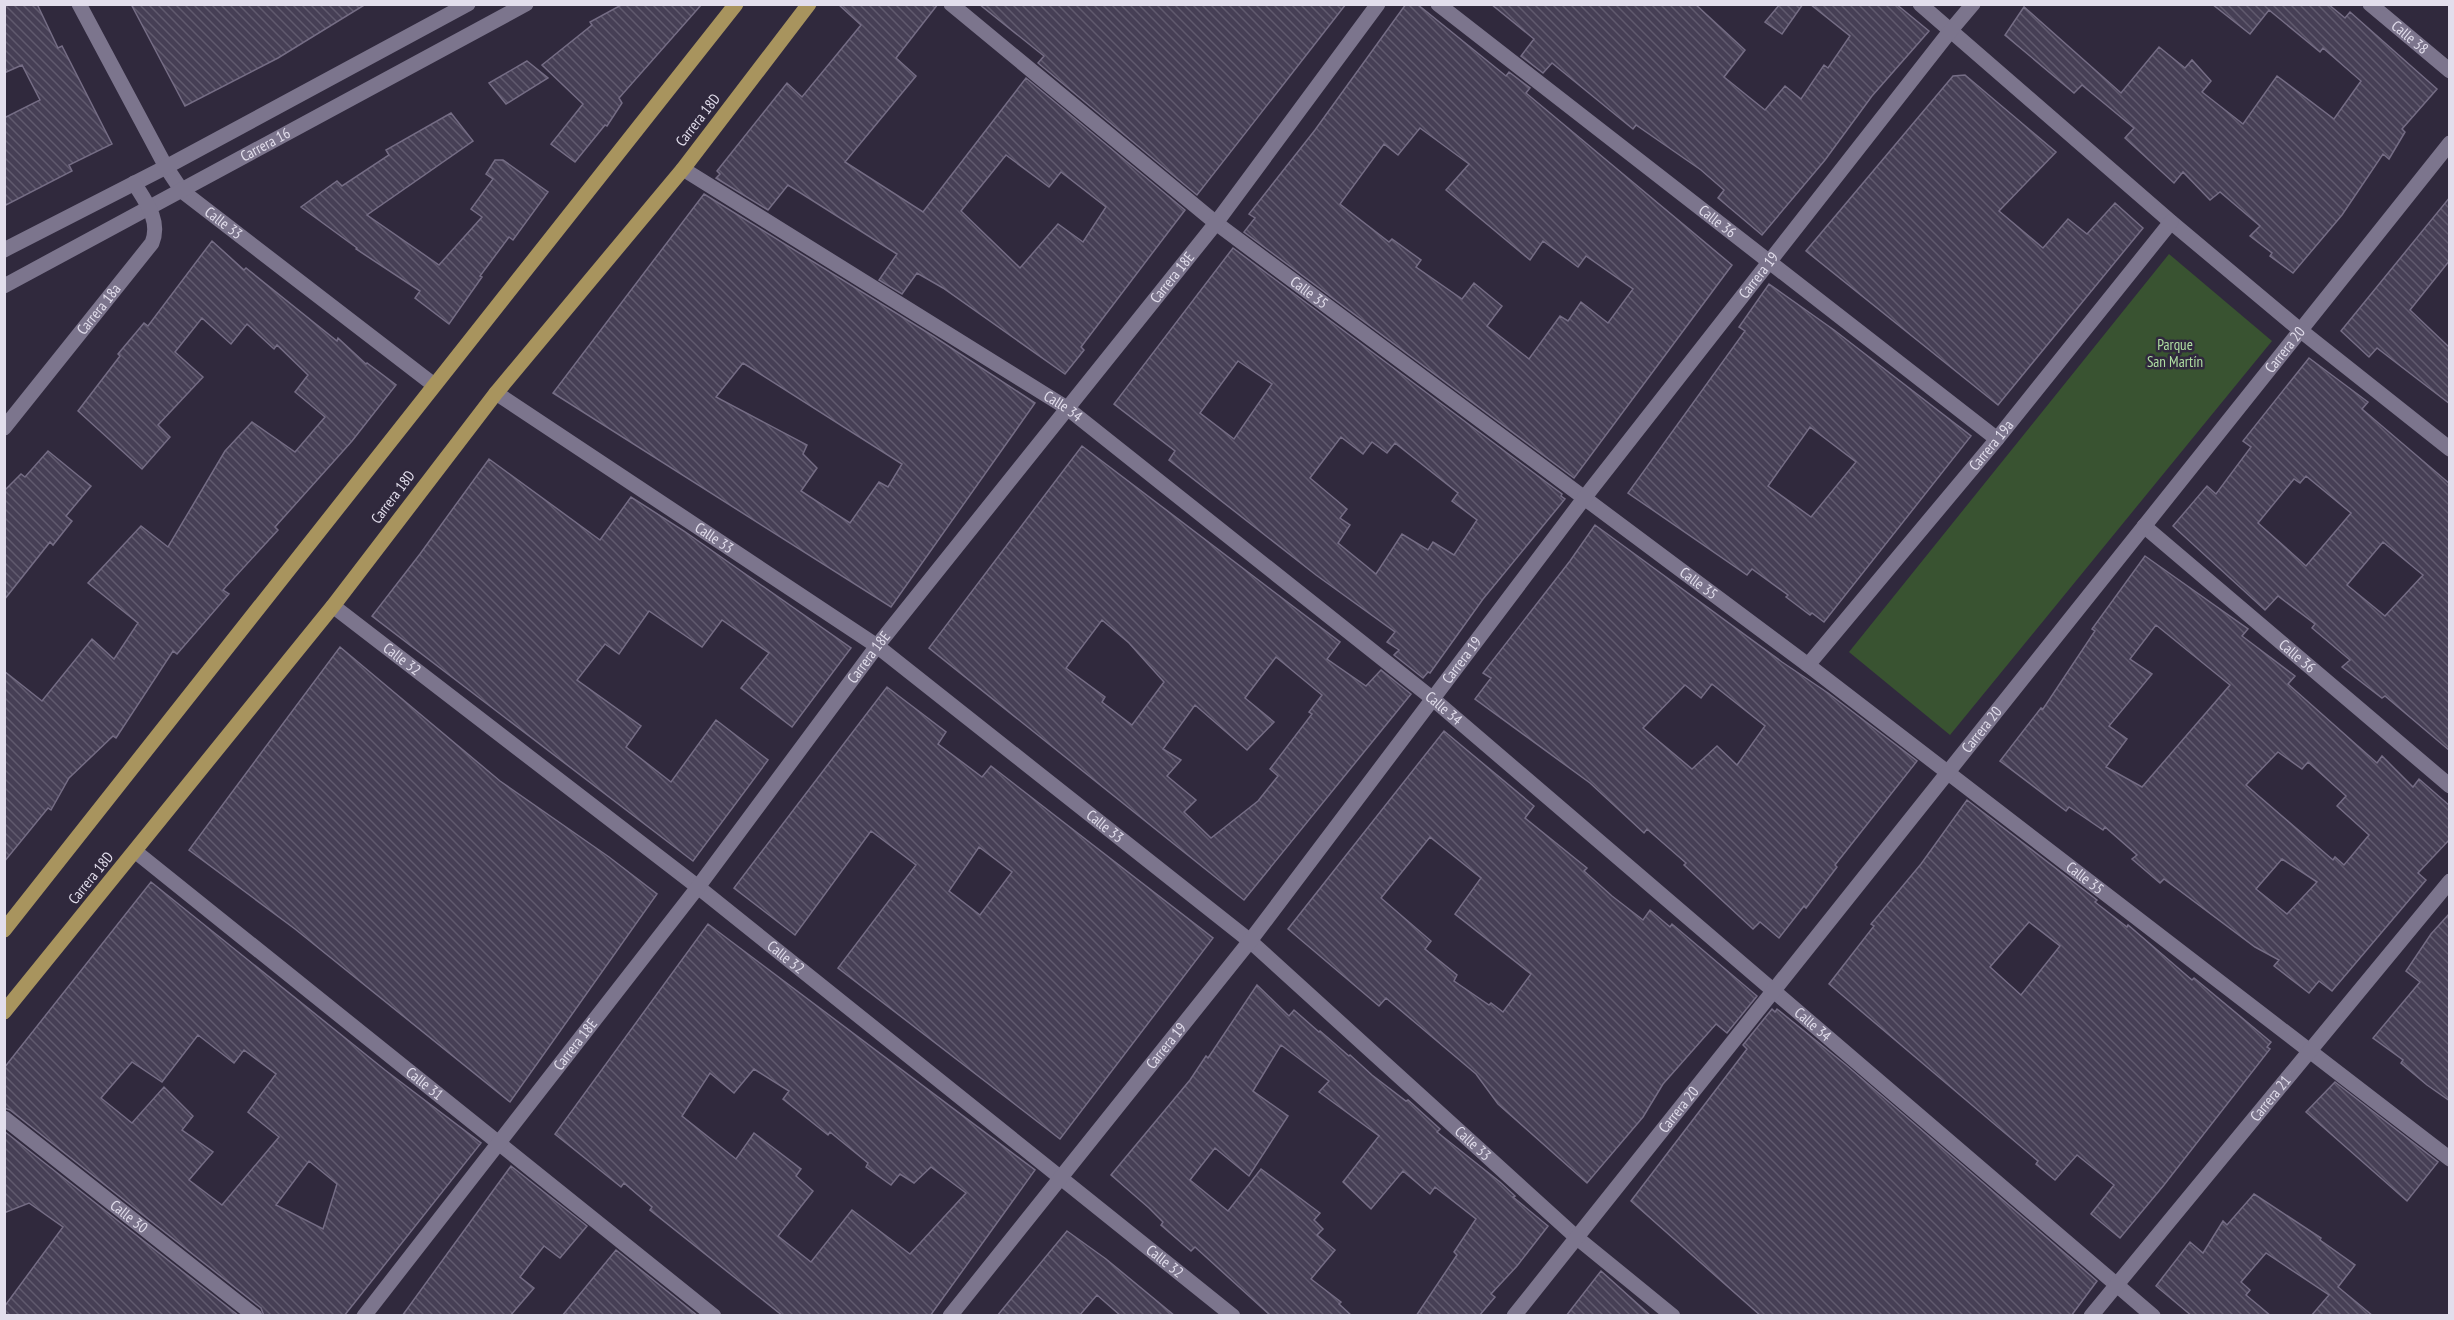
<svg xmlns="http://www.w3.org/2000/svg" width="2454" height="1320" viewBox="0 0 2454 1320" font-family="'PT Sans Narrow',sans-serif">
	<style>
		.green { fill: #395331 }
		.building { fill: url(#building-back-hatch); stroke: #756d85; stroke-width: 1.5; fill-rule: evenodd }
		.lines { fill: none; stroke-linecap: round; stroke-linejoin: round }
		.minor { stroke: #7c758d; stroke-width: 15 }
		.major { stroke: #a8945e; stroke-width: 15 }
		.labels { text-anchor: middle; stroke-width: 5; stroke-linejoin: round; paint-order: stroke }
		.street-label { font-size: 15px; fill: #e2deec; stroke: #30293d }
		.park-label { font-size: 15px; fill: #afdfa2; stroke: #30293d }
	</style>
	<defs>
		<pattern id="building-back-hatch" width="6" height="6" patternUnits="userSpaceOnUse" patternTransform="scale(1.5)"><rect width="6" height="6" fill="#463f55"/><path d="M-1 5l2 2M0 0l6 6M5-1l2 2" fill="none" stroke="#605a6e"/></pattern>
	</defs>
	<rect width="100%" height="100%" fill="#30293d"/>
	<path class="green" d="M 2169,254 L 2272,341 L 1950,735 L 1849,652 Z"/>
	<path class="building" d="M 4,4 L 37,4 L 58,48 L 62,46 L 112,144 L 69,165 L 72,171 L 4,206 L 4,118 L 40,100 L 22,65 L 4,73 Z
		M 131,4 L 366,4 L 278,58 L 185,106 Z
		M 623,4 L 702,4 L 619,98 L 622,103 L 607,126 L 605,125 L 575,162 L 551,144 L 583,104 L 542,65 L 592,25 L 590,22 Z
		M 838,4 L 938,4 L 896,58 L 916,76 L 845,162 L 923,212 L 1026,78 L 1185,210 L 1081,347 L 1084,350 L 1065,374 L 943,288 L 917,273 L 902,294 L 879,280 L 897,254 L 788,185 L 768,210 L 716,178 L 720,174 L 717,171 L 787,83 L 802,97 L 861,25 ZM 1006,155 L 1049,187 L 1061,172 L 1106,207 L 1083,242 L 1058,224 L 1020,268 L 961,211 Z
		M 979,4 L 1346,4 L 1197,195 L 1038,63 L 1044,56 Z
		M 1406,4 L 1417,4 L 1506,76 L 1509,72 L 1530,88 L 1526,93 L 1732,265 L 1574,478 L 1244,232 L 1255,218 L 1249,214 L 1315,130 ZM 1420,128 L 1469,164 L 1446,190 L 1530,260 L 1543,241 L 1578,267 L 1586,256 L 1633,289 L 1608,323 L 1581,302 L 1568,321 L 1560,316 L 1529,359 L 1487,326 L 1502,306 L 1474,283 L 1462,299 L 1416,267 L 1421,260 L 1392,239 L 1389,242 L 1340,204 L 1384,144 L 1398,155 Z
		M 1491,4 L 1695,4 L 1745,50 L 1724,77 L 1765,110 L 1785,86 L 1801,99 L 1824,65 L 1828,68 L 1850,36 L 1810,4 L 1896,4 L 1929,31 L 1872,96 L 1825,160 L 1762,235 L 1718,198 L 1724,190 L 1701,170 L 1636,125 L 1633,129 L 1552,63 L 1543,73 L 1521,56 L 1534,39 Z
		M 1780,4 L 1803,4 L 1782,34 L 1765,22 Z
		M 2212,4 L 2328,4 L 2345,18 L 2350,12 L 2437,89 L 2402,129 L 2405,132 L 2389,159 L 2383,154 L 2342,215 L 2293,273 L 2270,256 L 2272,253 L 2250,236 L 2260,226 L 2220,192 L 2210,200 L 2183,172 L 2174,183 L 2125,138 L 2134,128 L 2082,85 L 2074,93 L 2005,35 L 2024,7 L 2121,93 L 2159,47 L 2185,68 L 2192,60 L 2211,81 L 2202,92 L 2243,124 L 2277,76 L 2334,119 L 2361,81 L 2323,48 L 2320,52 L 2269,10 L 2250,34 Z
		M 527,61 L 548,78 L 506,104 L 489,83 Z
		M 1965,75 L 2056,152 L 1999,211 L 2043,248 L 2068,219 L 2087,234 L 2115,203 L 2143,228 L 1998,405 L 1806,251 L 1953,76 Z
		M 451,113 L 473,141 L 367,215 L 439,265 L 482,217 L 471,209 L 493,179 L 486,174 L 495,160 L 503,160 L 548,192 L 513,240 L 509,237 L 480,276 L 482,277 L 449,324 L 415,298 L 420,291 L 356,249 L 357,248 L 301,207 L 337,181 L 342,186 L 389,155 L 386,150 Z
		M 704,194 L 933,336 L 1035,403 L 891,607 L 553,393 ZM 743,363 L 902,464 L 888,487 L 879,482 L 850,523 L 801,491 L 817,468 L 803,454 L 807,445 L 716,397 Z
		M 2450,197 L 2450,260 L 2410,310 L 2450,348 L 2450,404 L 2377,348 L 2369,357 L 2341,331 Z
		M 212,241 L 244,270 L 246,268 L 337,341 L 338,338 L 366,364 L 367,363 L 396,385 L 352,441 L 275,527 L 278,530 L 223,590 L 229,594 L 177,654 L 173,651 L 116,738 L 113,736 L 69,778 L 51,810 L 48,808 L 4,862 L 4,671 L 42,701 L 92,639 L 114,659 L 138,623 L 88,583 L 141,526 L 168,547 L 225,451 L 252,422 L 295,452 L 325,417 L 295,392 L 308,375 L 277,345 L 274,349 L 247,324 L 231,344 L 202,318 L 175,352 L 203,377 L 158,425 L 170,437 L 142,469 L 78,411 L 120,356 L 118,354 L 144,323 L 148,326 Z
		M 1233,248 L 1562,494 L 1561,496 L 1565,499 L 1483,599 L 1430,673 L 1428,672 L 1423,678 L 1394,655 L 1399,650 L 1387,642 L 1395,632 L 1316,575 L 1169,460 L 1175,451 L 1114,404 ZM 1238,361 L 1272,384 L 1234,439 L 1200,413 ZM 1341,437 L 1363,454 L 1372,442 L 1387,453 L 1395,443 L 1458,493 L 1452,501 L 1477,520 L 1454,555 L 1433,542 L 1428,550 L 1402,534 L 1376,574 L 1338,543 L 1350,525 L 1340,518 L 1347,509 L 1310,478 Z
		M 1769,284 L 1834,330 L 1971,436 L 1824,622 L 1812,613 L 1810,615 L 1786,597 L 1788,595 L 1752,569 L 1747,575 L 1628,493 L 1745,331 L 1739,327 ZM 1810,427 L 1856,462 L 1811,517 L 1768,486 Z
		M 2309,358 L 2368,402 L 2362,409 L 2450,484 L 2450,751 L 2385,696 L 2382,698 L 2342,667 L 2350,660 L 2312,628 L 2315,624 L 2278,596 L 2265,610 L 2173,526 L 2207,486 L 2216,494 L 2251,447 L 2243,441 ZM 2306,476 L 2351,513 L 2306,566 L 2258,523 L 2294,479 L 2300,483 ZM 2383,542 L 2423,575 L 2385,616 L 2347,585 Z
		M 1082,446 L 1340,642 L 1327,659 L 1366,686 L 1381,670 L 1411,694 L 1244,900 L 929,648 ZM 1102,620 L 1129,643 L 1164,682 L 1132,725 L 1102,702 L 1105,697 L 1066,668 ZM 1276,657 L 1322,695 L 1309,712 L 1312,714 L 1270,769 L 1278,776 L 1258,801 L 1211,838 L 1184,812 L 1196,800 L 1167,776 L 1181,760 L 1163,749 L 1195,705 L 1247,750 L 1274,722 L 1245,698 Z
		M 48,451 L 91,486 L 66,516 L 72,521 L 53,545 L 50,542 L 4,600 L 4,491 L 21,474 L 25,477 Z
		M 489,459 L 600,540 L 631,497 L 684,531 L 851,648 L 792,727 L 741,688 L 769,653 L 722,620 L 702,647 L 649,611 L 619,654 L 605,644 L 577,680 L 641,726 L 626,747 L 671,782 L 716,720 L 768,760 L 693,861 L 372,616 L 420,554 Z
		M 1595,525 L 1782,662 L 1828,693 L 1917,761 L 1835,865 L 1837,867 L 1806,908 L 1804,906 L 1779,938 L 1760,922 L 1753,929 L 1684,865 L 1686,863 L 1647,829 L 1644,833 L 1590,783 L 1475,699 L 1491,678 L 1483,673 L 1570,561 ZM 1712,684 L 1765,726 L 1737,765 L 1717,746 L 1692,769 L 1643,728 L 1685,685 L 1701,698 Z
		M 2145,556 L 2248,629 L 2242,636 L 2295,676 L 2288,684 L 2377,763 L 2382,756 L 2413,787 L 2419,779 L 2450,806 L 2450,839 L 2418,873 L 2426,880 L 2332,991 L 2319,981 L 2309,993 L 2274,966 L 2279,960 L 2255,947 L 2164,879 L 2160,883 L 2132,859 L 2137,855 L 2105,827 L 2103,830 L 2069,807 L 2066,811 L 2000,761 L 2041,708 L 2043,709 L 2095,631 L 2092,629 ZM 2156,625 L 2230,685 L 2142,787 L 2106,767 L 2127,739 L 2109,726 L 2152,674 L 2130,659 ZM 2278,752 L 2302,769 L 2308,762 L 2346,796 L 2337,806 L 2369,835 L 2344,865 L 2335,857 L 2333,860 L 2246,785 ZM 2282,859 L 2317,882 L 2287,914 L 2256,889 Z
		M 340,647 L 500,781 L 609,857 L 657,894 L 510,1102 L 295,929 L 189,850 Z
		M 887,687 L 946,732 L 938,744 L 982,777 L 991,766 L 1213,938 L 1060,1139 L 838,968 L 916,865 L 871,831 L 795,935 L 734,888 ZM 979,847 L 1012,872 L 980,915 L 949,891 Z
		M 1444,731 L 1534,806 L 1525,818 L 1587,868 L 1584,871 L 1612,896 L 1643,920 L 1650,910 L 1670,927 L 1672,924 L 1757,996 L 1727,1033 L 1716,1024 L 1663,1084 L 1643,1117 L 1587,1183 L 1498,1104 L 1476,1074 L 1418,1025 L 1386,998 L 1379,1006 L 1288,929 ZM 1430,837 L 1481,878 L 1455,914 L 1531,974 L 1503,1012 L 1491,1003 L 1489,1005 L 1454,981 L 1457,975 L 1425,949 L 1431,941 L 1381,898 Z
		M 1967,800 L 2097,900 L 2095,902 L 2127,927 L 2128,925 L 2192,980 L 2194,978 L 2271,1042 L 2267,1047 L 2270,1049 L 2164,1185 L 2120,1238 L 2091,1214 L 2114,1185 L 2077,1155 L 2055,1180 L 2036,1164 L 2038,1161 L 1829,984 L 1874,926 L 1871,924 L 1921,864 ZM 2029,922 L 2060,946 L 2021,995 L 1990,967 Z
		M 151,882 L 385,1070 L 481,1143 L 344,1316 L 264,1316 L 261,1308 L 10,1110 L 4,1108 L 4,1068 ZM 198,1035 L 234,1063 L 244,1050 L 276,1074 L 248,1112 L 279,1137 L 222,1205 L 189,1180 L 213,1152 L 182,1130 L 193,1116 L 164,1087 L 132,1123 L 101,1098 L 132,1062 L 162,1082 ZM 309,1161 L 337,1184 L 323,1229 L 276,1205 Z
		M 2450,913 L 2450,1101 L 2427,1085 L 2401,1063 L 2403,1060 L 2373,1038 L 2420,982 L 2406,971 L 2431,934 Z
		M 708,924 L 1035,1170 L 930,1316 L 783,1316 L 650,1210 L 652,1207 L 624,1183 L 621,1187 L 555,1134 ZM 754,1069 L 789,1091 L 783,1099 L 828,1135 L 830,1132 L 868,1163 L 866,1167 L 891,1185 L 900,1174 L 914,1183 L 931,1167 L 966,1193 L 910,1254 L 852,1210 L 811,1262 L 778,1236 L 813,1191 L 796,1176 L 801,1169 L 754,1133 L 736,1159 L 682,1116 L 710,1073 L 734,1093 Z
		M 1257,985 L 1289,1016 L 1294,1010 L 1319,1032 L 1320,1031 L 1349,1056 L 1350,1055 L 1372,1075 L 1406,1101 L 1408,1100 L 1440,1129 L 1437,1132 L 1500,1182 L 1515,1196 L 1513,1197 L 1548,1226 L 1517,1266 L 1491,1294 L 1495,1297 L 1479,1316 L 1416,1316 L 1457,1255 L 1454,1252 L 1476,1219 L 1435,1187 L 1430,1194 L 1403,1171 L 1371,1209 L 1343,1182 L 1379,1136 L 1319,1092 L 1329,1081 L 1281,1045 L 1253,1091 L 1288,1116 L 1249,1176 L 1215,1148 L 1190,1180 L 1228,1211 L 1261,1169 L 1320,1213 L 1314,1220 L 1323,1229 L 1317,1235 L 1335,1250 L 1311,1279 L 1341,1302 L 1339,1304 L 1352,1316 L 1271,1316 L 1195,1247 L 1191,1251 L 1161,1225 L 1163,1222 L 1149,1208 L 1111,1175 L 1190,1080 L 1206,1056 L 1208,1058 Z
		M 1772,1009 L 1775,1012 L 1777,1009 L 1846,1065 L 2097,1281 L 2071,1316 L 1761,1316 L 1631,1201 L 1747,1049 L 1743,1045 Z
		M 2335,1082 L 2438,1162 L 2407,1201 L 2306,1112 Z
		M 4,1131 L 239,1316 L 4,1316 L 4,1307 L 63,1227 L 29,1203 L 4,1213 Z
		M 511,1166 L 587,1226 L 560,1258 L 544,1246 L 520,1277 L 534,1288 L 510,1316 L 402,1316 Z
		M 2254,1194 L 2321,1238 L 2320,1240 L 2355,1265 L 2338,1287 L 2373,1316 L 2311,1316 L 2329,1295 L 2266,1253 L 2241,1282 L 2250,1290 L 2246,1295 L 2271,1316 L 2192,1316 L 2156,1286 L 2190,1242 L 2203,1253 L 2223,1221 L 2227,1225 Z
		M 1067,1231 L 1106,1259 L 1175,1316 L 1121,1316 L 1097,1295 L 1079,1316 L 997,1316 Z
		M 616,1250 L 698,1316 L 562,1316 Z
		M 1601,1271 L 1651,1316 L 1566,1316 Z"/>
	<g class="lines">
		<g class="minor">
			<path id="s1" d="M 79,4 L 166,167 L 182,191 L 434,385"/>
			<path id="s2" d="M 951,4 L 1216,223 L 1808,665 L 2450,1159"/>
			<path id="s3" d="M 1438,4 L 1997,439"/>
			<path d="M 1920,4 L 2171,222 L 2300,330 L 2450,449"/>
			<path id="s4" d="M 2370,4 L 2450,71"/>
			<path id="s5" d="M 683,169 L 1067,408 L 1433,699 L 2153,1316"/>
			<path d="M 4,250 L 166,167 L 468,4"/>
			<path id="s6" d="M 4,286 L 526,4"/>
			<path id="s7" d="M 496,393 L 877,646 L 1250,941 L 1576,1237 L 1673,1316"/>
			<path id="s8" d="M 4,428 L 152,243 C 161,221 146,202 134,183"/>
			<path id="s9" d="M 2144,526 L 2450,786"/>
			<path id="s10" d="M 333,606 L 698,887 L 1233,1316"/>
			<path id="s11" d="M 1808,665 L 1997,439 L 2171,222"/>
			<path id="s12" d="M 136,852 L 714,1316"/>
			<path id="s13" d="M 4,1118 L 255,1316"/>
			<path id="s14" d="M 364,1316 L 698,887 L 877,646 L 1216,223 L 1378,4"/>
			<path id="s15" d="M 950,1316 L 1250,941 L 1585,497 L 1951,30 L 1973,4"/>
			<path id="s16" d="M 1514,1316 L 2450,143"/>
			<path id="s17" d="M 2091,1316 L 2450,881"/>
		</g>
		<path class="major" d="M 4,930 L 736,4
			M 4,1012 L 333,606 L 496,393 L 683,169 L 809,4"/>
	</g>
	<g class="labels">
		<g class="street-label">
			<text dy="5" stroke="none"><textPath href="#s4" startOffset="52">Calle 38</textPath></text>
			<text transform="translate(698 120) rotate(-52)" y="5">Carrera 18D</text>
			<text dy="5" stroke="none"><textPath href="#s6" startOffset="297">Carrera 16</textPath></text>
			<text dy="5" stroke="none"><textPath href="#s3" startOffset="354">Calle 36</textPath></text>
			<text dy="5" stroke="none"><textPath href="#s1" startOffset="266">Calle 33</textPath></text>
			<text dy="5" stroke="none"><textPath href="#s15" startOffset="1318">Carrera 19</textPath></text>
			<text dy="5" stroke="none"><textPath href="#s14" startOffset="1316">Carrera 18E</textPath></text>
			<text dy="5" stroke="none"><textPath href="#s2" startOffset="460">Calle 35</textPath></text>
			<text dy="5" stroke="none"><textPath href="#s8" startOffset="152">Carrera 18a</textPath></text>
			<text dy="5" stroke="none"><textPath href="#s16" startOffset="1236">Carrera 20</textPath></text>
			<text dy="5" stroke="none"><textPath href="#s5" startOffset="448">Calle 34</textPath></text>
			<text dy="5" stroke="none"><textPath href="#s11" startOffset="286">Carrera 19a</textPath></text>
			<text transform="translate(393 497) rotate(-53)" y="5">Carrera 18D</text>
			<text dy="5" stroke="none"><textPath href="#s7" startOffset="262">Calle 33</textPath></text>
			<text dy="5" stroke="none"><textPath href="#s2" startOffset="946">Calle 35</textPath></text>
			<text dy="5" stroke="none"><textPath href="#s9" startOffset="201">Calle 36</textPath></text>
			<text dy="5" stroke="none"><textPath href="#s14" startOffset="830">Carrera 18E</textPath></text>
			<text dy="5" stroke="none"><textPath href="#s10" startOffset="87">Calle 32</textPath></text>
			<text dy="5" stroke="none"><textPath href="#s15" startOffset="832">Carrera 19</textPath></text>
			<text dy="5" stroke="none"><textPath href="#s5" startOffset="934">Calle 34</textPath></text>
			<text dy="5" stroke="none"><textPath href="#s16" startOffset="750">Carrera 20</textPath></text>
			<text dy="5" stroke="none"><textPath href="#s7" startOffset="748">Calle 33</textPath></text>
			<text transform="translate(91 878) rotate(-51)" y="5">Carrera 18D</text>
			<text dy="5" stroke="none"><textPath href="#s2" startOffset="1432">Calle 35</textPath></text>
			<text dy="5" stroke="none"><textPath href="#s10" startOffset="573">Calle 32</textPath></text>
			<text dy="5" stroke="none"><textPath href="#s5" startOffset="1420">Calle 34</textPath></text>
			<text dy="5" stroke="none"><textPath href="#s14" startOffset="344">Carrera 18E</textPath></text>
			<text dy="5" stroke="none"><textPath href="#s15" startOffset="346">Carrera 19</textPath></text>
			<text dy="5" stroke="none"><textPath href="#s12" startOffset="370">Calle 31</textPath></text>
			<text dy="5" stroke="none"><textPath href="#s17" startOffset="282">Carrera 21</textPath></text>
			<text dy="5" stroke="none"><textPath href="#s16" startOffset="264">Carrera 20</textPath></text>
			<text dy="5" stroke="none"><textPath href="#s7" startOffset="1234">Calle 33</textPath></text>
			<text dy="5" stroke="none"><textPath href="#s13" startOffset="159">Calle 30</textPath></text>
			<text dy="5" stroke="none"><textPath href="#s10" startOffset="1059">Calle 32</textPath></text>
		</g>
		<g class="park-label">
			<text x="2175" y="350">Parque<tspan x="2175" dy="17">San Martín</tspan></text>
		</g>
	</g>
	<rect width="2454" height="1320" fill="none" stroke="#e2deec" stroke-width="12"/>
</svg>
